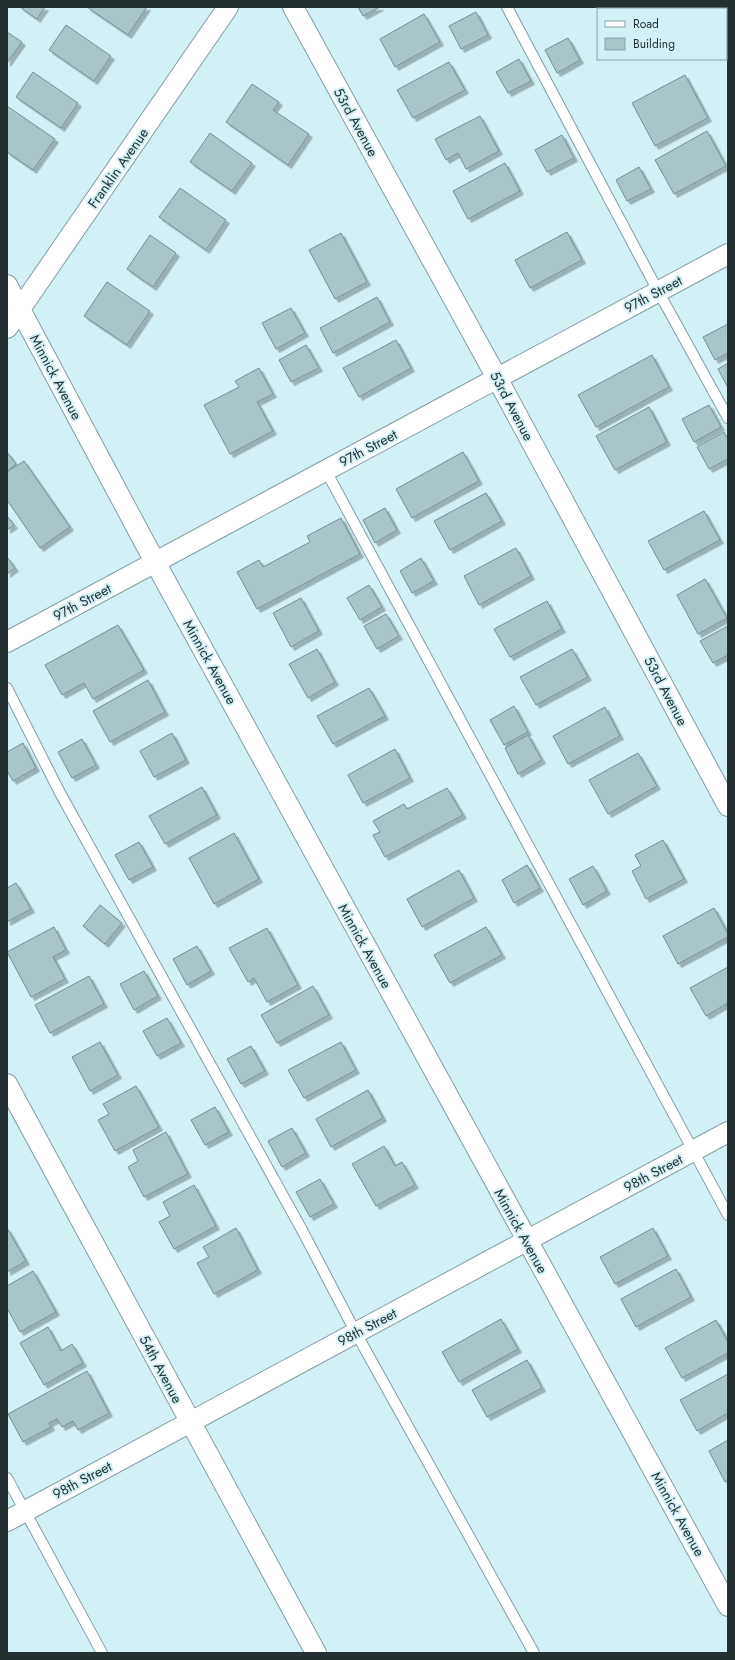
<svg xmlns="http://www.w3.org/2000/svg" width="735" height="1660" viewBox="0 0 735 1660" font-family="Jost,sans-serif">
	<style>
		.building { fill: #a9c5ca; stroke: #748f94; filter: url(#shadow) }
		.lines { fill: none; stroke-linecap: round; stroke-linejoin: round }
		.lane-casing { stroke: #839ea3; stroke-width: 12 }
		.street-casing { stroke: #839ea3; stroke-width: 22 }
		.lane { stroke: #fff; stroke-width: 10 }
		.street { stroke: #fff; stroke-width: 20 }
		.labels { text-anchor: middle; stroke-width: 4; stroke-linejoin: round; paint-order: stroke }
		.street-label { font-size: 14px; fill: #253032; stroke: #d3f0f6 }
	</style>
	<defs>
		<filter id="shadow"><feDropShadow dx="3.5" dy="3.5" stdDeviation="0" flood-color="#0004"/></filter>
	</defs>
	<rect width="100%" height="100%" fill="#d3f0f6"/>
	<path class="building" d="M 20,7 L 45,7 L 37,19 Z
		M 87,7 L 147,7 L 128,35 Z
		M 358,7 L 380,7 L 363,16 Z
		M 476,12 L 488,35 L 461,49 L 449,26 Z
		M 424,14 L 440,42 L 395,67 L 380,39 Z
		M 66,25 L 111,56 L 94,81 L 49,50 Z
		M 7,32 L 22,42 L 7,63 Z
		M 568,38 L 580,60 L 557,73 L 545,50 Z
		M 519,59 L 531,81 L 508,93 L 496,72 Z
		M 449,62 L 465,90 L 413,118 L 397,90 Z
		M 33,72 L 78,103 L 61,128 L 16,97 Z
		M 685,75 L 708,118 L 655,146 L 632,103 Z
		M 252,84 L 279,102 L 273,110 L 309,134 L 288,165 L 226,122 Z
		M 7,106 L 55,139 L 33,170 L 7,152 Z
		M 480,116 L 499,151 L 466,169 L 458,153 L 446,160 L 435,139 Z
		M 707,131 L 726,166 L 674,194 L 655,160 Z
		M 210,133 L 252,163 L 232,191 L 190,162 Z
		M 562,135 L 574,158 L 547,172 L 535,150 Z
		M 505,163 L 520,191 L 468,219 L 453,191 Z
		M 639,167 L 651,189 L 627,201 L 616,180 Z
		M 180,188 L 226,220 L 206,250 L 159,217 Z
		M 567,232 L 582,260 L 530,288 L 515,260 Z
		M 341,233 L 367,282 L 335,299 L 309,250 Z
		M 150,235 L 176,253 L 153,287 L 127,269 Z
		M 107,282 L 150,311 L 127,345 L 84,316 Z
		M 377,297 L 390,322 L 333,353 L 320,328 Z
		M 291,308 L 305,333 L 276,349 L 262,323 Z
		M 728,324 L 728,353 L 715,360 L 703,337 Z
		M 396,340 L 411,368 L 359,397 L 343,368 Z
		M 306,345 L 319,368 L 291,382 L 279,360 Z
		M 652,355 L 669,387 L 596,427 L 578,395 Z
		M 728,363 L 728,388 L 718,369 Z
		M 259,368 L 273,394 L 257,402 L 273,431 L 230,454 L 204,405 L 239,387 L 235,381 Z
		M 709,405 L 721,427 L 694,442 L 682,419 Z
		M 649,407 L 667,442 L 615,470 L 596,436 Z
		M 724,432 L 728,439 L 728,459 L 709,469 L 697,447 Z
		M 7,452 L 16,464 L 7,471 Z
		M 463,452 L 479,481 L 412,518 L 396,489 Z
		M 24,461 L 70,527 L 40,548 L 7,500 L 7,472 Z
		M 486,493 L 502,521 L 450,550 L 434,521 Z
		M 385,508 L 397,530 L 375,543 L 363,520 Z
		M 704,511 L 720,540 L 664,570 L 648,541 Z
		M 7,516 L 14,525 L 7,530 Z
		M 341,518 L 360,554 L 257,609 L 237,572 L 259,560 L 263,567 L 310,542 L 307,536 Z
		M 516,548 L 531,576 L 479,605 L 464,576 Z
		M 7,557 L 15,568 L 7,574 Z
		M 421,558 L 434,581 L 412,593 L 400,571 Z
		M 705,579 L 727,618 L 698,634 L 677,595 Z
		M 369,585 L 382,607 L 360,620 L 347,598 Z
		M 301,598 L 319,631 L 291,647 L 273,613 Z
		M 547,601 L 562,629 L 510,657 L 494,629 Z
		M 386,614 L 399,636 L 377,649 L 364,626 Z
		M 118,625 L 144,670 L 93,699 L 84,683 L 62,695 L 45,665 Z
		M 728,626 L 728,655 L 713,663 L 700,641 Z
		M 317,649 L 335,682 L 308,698 L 289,664 Z
		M 572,649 L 588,677 L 536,705 L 520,677 Z
		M 148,680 L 165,712 L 110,742 L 93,711 Z
		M 369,688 L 385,716 L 333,744 L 317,716 Z
		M 514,706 L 528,732 L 504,745 L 490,720 Z
		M 605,707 L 620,736 L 568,764 L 553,736 Z
		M 172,733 L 186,760 L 154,777 L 140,751 Z
		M 528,735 L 542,760 L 518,774 L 505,748 Z
		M 82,739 L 96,765 L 72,778 L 58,752 Z
		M 23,743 L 36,768 L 13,781 L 7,771 L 7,752 Z
		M 395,749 L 410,778 L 363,803 L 348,775 Z
		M 638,753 L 657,786 L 608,814 L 589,780 Z
		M 202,787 L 217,815 L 165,844 L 149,816 Z
		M 447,788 L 463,815 L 385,857 L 373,835 L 380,832 L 373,821 L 404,804 L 407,809 Z
		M 234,833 L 259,879 L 214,904 L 189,858 Z
		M 663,840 L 684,879 L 646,899 L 632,871 L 641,866 L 635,855 Z
		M 139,842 L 153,867 L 129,880 L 115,855 Z
		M 527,865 L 540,888 L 514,903 L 502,880 Z
		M 593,866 L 607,891 L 583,905 L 569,879 Z
		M 459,870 L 474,898 L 422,927 L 407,899 Z
		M 16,883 L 31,909 L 7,922 L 7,888 Z
		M 100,905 L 122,923 L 105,944 L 83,926 Z
		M 714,908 L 728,934 L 728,937 L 678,964 L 663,936 Z
		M 54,927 L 66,950 L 53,957 L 65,979 L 31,997 L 7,952 Z
		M 486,927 L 502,955 L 450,983 L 434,955 Z
		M 267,928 L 298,985 L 267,1002 L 254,978 L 248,982 L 229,948 Z
		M 197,946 L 211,971 L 187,985 L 173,959 Z
		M 728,967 L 728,1003 L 706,1016 L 690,988 Z
		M 144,971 L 158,996 L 134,1010 L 120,984 Z
		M 89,976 L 104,1004 L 50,1033 L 35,1005 Z
		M 313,986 L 329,1015 L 277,1043 L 261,1015 Z
		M 167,1018 L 181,1043 L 157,1056 L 143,1031 Z
		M 100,1042 L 118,1075 L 90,1091 L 72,1057 Z
		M 341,1042 L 356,1070 L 304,1098 L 288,1070 Z
		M 251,1046 L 265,1071 L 241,1084 L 227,1059 Z
		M 136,1086 L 159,1127 L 115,1151 L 98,1120 L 109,1114 L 103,1104 Z
		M 368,1090 L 383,1118 L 331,1147 L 316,1119 Z
		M 215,1107 L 229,1132 L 205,1145 L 191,1120 Z
		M 292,1128 L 306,1153 L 282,1167 L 268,1141 Z
		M 166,1132 L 188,1174 L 144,1197 L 128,1167 L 138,1161 L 133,1150 Z
		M 384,1146 L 395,1166 L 402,1162 L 415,1185 L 376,1206 L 352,1164 Z
		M 320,1179 L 334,1204 L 310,1217 L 296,1192 Z
		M 194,1185 L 216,1226 L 174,1249 L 159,1222 L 170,1216 L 163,1202 Z
		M 7,1228 L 26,1261 L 7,1272 Z
		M 236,1228 L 258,1270 L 214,1294 L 197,1263 L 209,1257 L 203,1247 Z
		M 653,1228 L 668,1256 L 615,1284 L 600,1257 Z
		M 676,1269 L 691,1297 L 636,1327 L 621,1299 Z
		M 33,1271 L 56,1312 L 20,1332 L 7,1308 L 7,1286 Z
		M 501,1319 L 518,1349 L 459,1382 L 442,1352 Z
		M 716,1320 L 728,1342 L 728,1353 L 682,1378 L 665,1348 Z
		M 48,1327 L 61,1351 L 72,1344 L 83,1363 L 44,1385 L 20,1343 Z
		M 527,1360 L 542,1388 L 487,1417 L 472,1390 Z
		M 87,1371 L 109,1413 L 78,1430 L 73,1421 L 62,1427 L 57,1419 L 49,1423 L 51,1427 L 23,1442 L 8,1414 Z
		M 728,1374 L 728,1413 L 697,1431 L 680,1400 Z
		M 728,1440 L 728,1480 L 725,1482 L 709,1451 Z"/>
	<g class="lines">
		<g class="lane-casing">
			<path id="lane" d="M 507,7 L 658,291 L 728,418
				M 326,471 L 728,1215
				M 7,688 L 59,791 L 302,1230 L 356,1333 L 534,1653
				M 7,1478 L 102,1653"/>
		</g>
		<g class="street-casing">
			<path id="street" d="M 293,7 L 497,378 L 728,806
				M 7,285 L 155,562 L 728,1606
				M 7,328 L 228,7
				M 7,642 L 728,254
				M 7,1084 L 316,1653
				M 7,1521 L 728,1132"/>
		</g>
		<use href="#lane" class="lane"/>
		<use href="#street" class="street"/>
	</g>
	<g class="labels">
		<g class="street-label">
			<text transform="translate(356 122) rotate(61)" y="5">53rd Avenue</text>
			<text transform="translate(118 168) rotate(-55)" y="5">Franklin Avenue</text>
			<text transform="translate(653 294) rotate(-28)" y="5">97th Street</text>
			<text transform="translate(56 377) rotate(62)" y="5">Minnick Avenue</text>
			<text transform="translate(512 406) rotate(62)" y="5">53rd Avenue</text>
			<text transform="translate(368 448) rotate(-28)" y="5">97th Street</text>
			<text transform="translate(82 602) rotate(-28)" y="5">97th Street</text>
			<text transform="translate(210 662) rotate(61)" y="5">Minnick Avenue</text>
			<text transform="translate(666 691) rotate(62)" y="5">53rd Avenue</text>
			<text transform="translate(365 946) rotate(61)" y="5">Minnick Avenue</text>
			<text transform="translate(653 1173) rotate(-28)" y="5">98th Street</text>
			<text transform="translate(521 1231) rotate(61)" y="5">Minnick Avenue</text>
			<text transform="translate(367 1327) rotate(-28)" y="5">98th Street</text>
			<text transform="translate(161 1369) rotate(62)" y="5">54th Avenue</text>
			<text transform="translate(82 1480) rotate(-28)" y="5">98th Street</text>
			<text transform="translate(678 1514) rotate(61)" y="5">Minnick Avenue</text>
		</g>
	</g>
	<rect width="735" height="1660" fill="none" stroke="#253032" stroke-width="16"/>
	<rect x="597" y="8" width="130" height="52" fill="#d3f0f6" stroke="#8da3a8"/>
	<rect x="605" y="21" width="20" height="6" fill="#ffffff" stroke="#8da3a8"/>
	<text x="633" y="28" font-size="12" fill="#253032">Road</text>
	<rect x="605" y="38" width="20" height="12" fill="#a9c5ca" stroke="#8da3a8"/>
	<text x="633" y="48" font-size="12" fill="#253032">Building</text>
</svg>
